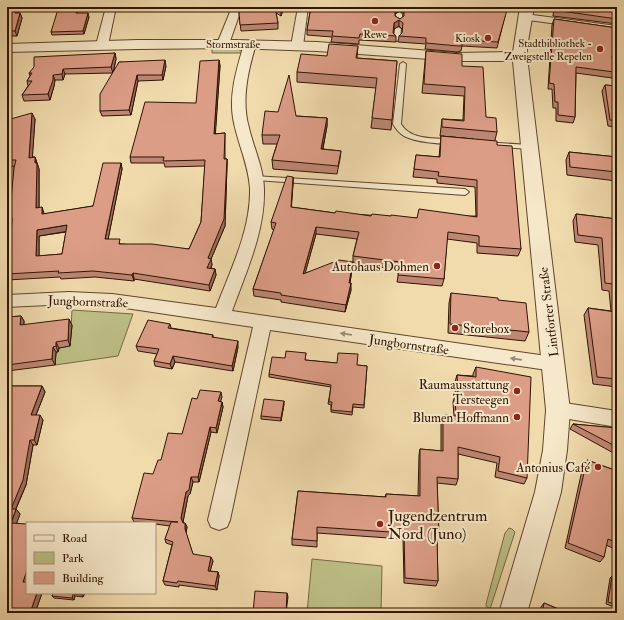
<svg xmlns="http://www.w3.org/2000/svg" width="624" height="620" viewBox="0 0 624 620" font-family="'IM FELL Double Pica',serif">
	<style>
		.green { fill: #bebf87; stroke: #776944 }
		.lines { fill: none; stroke-linecap: round; stroke-linejoin: round }
		.service-casing { stroke: #60452c; stroke-width: 2 }
		.minor-casing { stroke: #60452c; stroke-width: 2 }
		.tertiary-casing { stroke: #60452c; stroke-width: 2 }
		.service { fill: #f6e8ca; fill-rule: evenodd }
		.minor { fill: #f6e8ca; fill-rule: evenodd }
		.tertiary { fill: #f6e8ca; fill-rule: evenodd }
		.wall { fill: #bd8774; stroke: #301301; fill-rule: evenodd }
		.shaded-wall { fill: #9a6e5e; stroke: #301301 }
		.building { fill: #dc9d87; stroke: #301301; fill-rule: evenodd }
		.oneway { fill: #9d8870 }
		.poi-dot { fill: #8f2418; stroke: #f6e8ca; stroke-width: 1.5 }
		.labels { text-anchor: middle; stroke-width: 4; stroke-linejoin: round; paint-order: stroke }
		.far-poi-label { font-size: 11px; fill: #301301; stroke: #f6e8ca; text-anchor: end }
		.far-street-label { font-size: 11px; fill: #301301; stroke: #f6e8ca }
		.poi-label { font-size: 13px; fill: #301301; stroke: #f6e8ca; text-anchor: end }
		.street-label { font-size: 13px; fill: #301301; stroke: #f6e8ca }
		.near-poi-label { font-size: 16px; fill: #301301; stroke: #f6e8ca; text-anchor: start }
	</style>
	<rect width="100%" height="100%" fill="#f1dbad"/>
	<filter id="stains"><feTurbulence type="fractalNoise" baseFrequency=".005" numOctaves="4"/><feColorMatrix values="0 0 0 0 .2 0 0 0 0 .09 0 0 0 0 .02 0 0 0 .5 -.17"/></filter>
	<radialGradient id="worn" r=".72"><stop offset=".6" stop-color="#630" stop-opacity="0"/><stop offset="1" stop-color="#630" stop-opacity=".3"/></radialGradient>
	<path class="green" d="M 212,48 L 237,48 L 242,52 L 242,53 L 212,53 Z
		M 72,310 L 133,314 L 118,356 L 55,365 L 56,352 L 58,352 L 59,348 L 70,346 Z
		M 509,528 L 512,529 L 515,532 L 490,609 L 486,606 L 486,604 L 505,533 Z
		M 312,559 L 382,566 L 381,613 L 307,613 Z"/>
	<g class="lines">
		<g class="service-casing">
			<path id="service" d="M 399,12 L 402,14 L 402,22 L 399,24 L 396,22 L 396,14 Z
				M 398,27 L 401,29 L 400,39 L 397,41 L 394,39 L 395,29 Z
				M 403,62 L 406,64 L 401,124 C 411,141 436,138 453,139 L 456,139 L 456,143 C 442,145 416,142 404,136 C 399,133 396,129 393,124 L 400,64 Z
				M 482,142 L 530,145 L 534,147 L 530,149 L 485,146 L 482,146 Z
				M 253,176 L 465,189 L 469,192 L 465,195 L 256,180 L 253,180 Z"/>
		</g>
		<g class="minor-casing">
			<path id="minor" d="M 106,7 L 116,7 L 108,45 L 106,47 L 98,47 L 96,45 Z
				M 232,7 L 242,7 L 229,44 L 227,46 L 219,46 L 217,44 Z
				M 298,7 L 308,7 L 303,46 L 301,48 L 293,48 L 291,46 Z
				M 525,14 L 617,26 L 617,32 L 521,19 L 519,17 Z
				M 250,41 L 254,42 L 256,44 C 248,71 241,100 249,128 C 254,149 264,169 264,190 C 265,232 246,272 232,311 L 554,357 L 560,359 L 563,364 L 560,369 L 554,371 L 270,330 L 230,520 L 227,527 L 219,530 L 211,527 L 208,520 L 253,327 L 112,306 L 69,304 L 7,307 L 7,295 L 69,292 L 112,294 L 216,308 C 230,271 251,230 250,189 C 249,165 237,142 233,118 C 229,93 237,68 244,44 L 246,42 Z
				M 558,402 L 617,411 L 617,427 L 551,416 L 548,410 L 551,404 Z"/>
		</g>
		<g class="tertiary-casing">
			<path id="tertiary" d="M 520,7 L 534,7 L 527,47 L 527,57 L 570,410 L 567,450 L 561,492 L 527,613 L 499,613 L 535,492 L 543,450 L 546,410 L 513,61 L 457,61 L 317,51 L 237,48 L 138,49 L 7,52 L 7,44 L 138,40 L 237,40 L 317,42 L 457,53 L 513,52 Z"/>
		</g>
		<use href="#service" class="service"/>
		<use href="#minor" class="minor"/>
		<use href="#tertiary" class="tertiary"/>
	</g>
	<path class="wall" d="M 7,7 L 19,7 L 18,13 L 20,13 L 22,18 L 17,36 L 12,36 L 11,38 L 7,38 Z
		M 63,7 L 77,7 L 77,13 L 89,17 L 84,34 L 52,35 L 51,32 Z
		M 243,7 L 284,7 L 281,16 L 276,13 L 278,23 L 278,29 L 241,31 L 239,13 L 242,10 Z
		M 311,7 L 443,7 L 505,16 L 497,48 L 462,46 L 461,51 L 457,52 L 425,49 L 426,44 L 398,42 L 399,36 L 402,33 L 402,29 L 399,26 L 394,29 L 393,33 L 396,36 L 396,42 L 359,40 L 359,44 L 331,42 L 332,37 L 307,35 L 307,30 ZM 400,11 L 404,14 L 404,17 L 400,19 L 395,16 L 395,14 Z
		M 554,7 L 617,7 L 617,24 L 553,16 Z
		M 554,19 L 617,28 L 617,63 L 613,63 L 614,72 L 612,78 L 576,73 L 575,117 L 573,123 L 556,121 L 556,108 L 553,108 L 552,89 L 548,89 L 552,25 Z
		M 358,46 L 357,58 L 397,61 L 391,130 L 371,128 L 376,88 L 297,82 L 297,72 L 327,56 Z
		M 426,51 L 462,66 L 486,117 L 497,132 L 495,140 L 497,145 L 521,249 L 518,256 L 477,253 L 477,243 L 447,239 L 444,279 L 442,286 L 397,282 L 399,270 L 353,263 L 353,256 L 357,239 L 316,234 L 305,273 L 353,262 L 350,283 L 351,290 L 345,312 L 281,302 L 281,300 L 254,296 L 253,289 L 274,230 L 272,229 L 271,222 L 293,177 L 293,184 L 291,207 L 335,213 L 417,218 L 476,216 L 475,187 L 437,183 L 437,179 L 413,177 L 416,155 L 439,157 L 441,136 L 473,139 L 440,136 L 442,119 L 463,120 L 464,96 L 422,93 Z
		M 115,53 L 116,59 L 113,73 L 65,74 L 63,80 L 55,80 L 54,86 L 50,100 L 24,101 L 22,95 L 28,86 L 27,81 L 30,76 L 29,73 Z
		M 219,60 L 220,66 L 215,134 L 225,133 L 225,159 L 227,159 L 227,165 L 225,226 L 211,259 L 212,265 L 211,268 L 215,269 L 216,275 L 210,291 L 134,279 L 134,281 L 95,277 L 61,279 L 60,277 L 7,280 L 7,264 L 10,252 L 14,166 L 10,167 L 7,159 L 35,119 L 32,157 L 35,157 L 39,169 L 39,208 L 44,214 L 93,206 L 121,163 L 122,169 L 108,239 L 121,244 L 189,249 L 201,222 L 205,166 L 165,167 L 164,163 L 131,163 L 130,157 L 196,103 ZM 66,232 L 62,254 L 39,256 L 39,236 Z
		M 119,62 L 166,66 L 163,80 L 138,81 L 131,115 L 102,116 L 100,111 Z
		M 605,85 L 617,86 L 617,127 L 608,126 L 602,91 Z
		M 278,112 L 296,116 L 327,118 L 327,126 L 323,149 L 341,151 L 340,159 L 337,174 L 273,169 L 272,160 L 277,144 L 263,144 L 262,135 Z
		M 569,152 L 617,157 L 617,181 L 567,175 L 566,160 Z
		M 576,214 L 617,219 L 617,387 L 593,384 L 584,315 L 588,308 L 611,311 L 609,291 L 602,290 L 598,245 L 575,242 L 573,221 Z
		M 451,293 L 529,332 L 525,341 L 448,333 L 449,303 Z
		M 21,316 L 24,321 L 24,325 L 72,325 L 70,346 L 59,348 L 58,352 L 56,352 L 55,365 L 7,371 L 7,317 Z
		M 170,324 L 171,328 L 213,335 L 213,337 L 238,347 L 233,371 L 175,362 L 172,369 L 155,366 L 154,361 L 157,354 L 138,351 L 136,346 Z
		M 306,353 L 305,360 L 367,366 L 364,408 L 353,407 L 352,415 L 331,412 L 331,405 L 328,404 L 331,387 L 269,377 L 269,374 L 285,358 Z
		M 476,367 L 527,478 L 524,484 L 495,477 L 497,463 L 458,454 L 458,479 L 456,485 L 437,483 L 439,536 L 437,541 L 438,581 L 436,586 L 404,583 L 403,539 L 317,533 L 317,547 L 292,545 L 292,539 L 298,491 L 385,497 L 386,494 L 418,496 L 419,455 L 420,449 L 441,451 L 441,422 L 443,415 L 454,416 L 453,402 L 455,395 L 455,382 L 457,375 L 473,376 L 473,374 Z
		M 7,386 L 42,386 L 45,392 L 36,415 L 43,420 L 37,445 L 33,445 L 26,485 L 16,509 L 20,514 L 16,524 L 27,593 L 42,593 L 35,613 L 7,613 Z
		M 222,397 L 220,401 L 222,402 L 223,407 L 217,433 L 211,432 L 199,482 L 193,482 L 190,494 L 188,496 L 183,522 L 183,523 L 185,523 L 187,527 L 186,533 L 193,554 L 213,561 L 210,571 L 218,572 L 219,576 L 217,590 L 179,585 L 179,587 L 165,585 L 163,581 L 172,545 L 166,543 L 165,539 L 170,526 L 155,524 L 155,523 L 134,522 L 132,518 L 161,460 L 182,434 L 197,399 Z
		M 284,404 L 281,421 L 261,419 L 261,416 Z
		M 573,424 L 617,428 L 617,455 L 570,429 Z
		M 587,460 L 617,471 L 617,550 L 606,545 L 604,557 L 600,562 L 565,548 L 583,466 Z
		M 612,576 L 617,577 L 617,608 L 606,604 L 610,578 Z
		M 53,593 L 85,593 L 83,597 L 75,596 L 74,600 L 54,598 L 52,596 Z
		M 544,603 L 568,613 L 540,613 L 541,607 Z"/>
	<path class="shaded-wall" d="M 16,7 L 19,7 L 16,18 L 15,13 Z
		M 282,7 L 284,7 L 281,16 L 281,10 Z
		M 397,7 L 400,7 L 400,11 L 394,14 L 395,8 Z
		M 20,13 L 22,18 L 17,36 L 15,31 Z
		M 88,13 L 89,17 L 84,34 L 83,31 Z
		M 399,20 L 399,26 L 394,29 L 394,23 Z
		M 10,31 L 12,36 L 11,38 L 9,33 Z
		M 115,53 L 116,59 L 113,73 L 111,67 Z
		M 165,60 L 166,66 L 163,80 L 162,75 Z
		M 219,60 L 220,66 L 215,140 L 214,134 Z
		M 63,69 L 65,74 L 63,80 L 62,74 Z
		M 53,75 L 55,80 L 54,86 L 50,100 L 48,94 Z
		M 137,75 L 138,81 L 131,115 L 129,110 Z
		M 32,113 L 35,119 L 32,164 L 29,158 Z
		M 327,118 L 327,126 L 321,157 L 321,149 Z
		M 35,157 L 39,169 L 39,214 L 36,208 Z
		M 227,159 L 227,165 L 225,226 L 211,259 L 212,265 L 208,274 L 207,268 L 208,258 Z
		M 121,163 L 122,169 L 107,245 L 105,239 Z
		M 293,177 L 293,184 L 291,214 L 291,207 Z
		M 42,207 L 44,213 L 44,220 L 42,214 Z
		M 67,225 L 69,231 L 39,236 L 39,262 L 36,256 L 37,230 Z
		M 316,227 L 316,234 L 303,281 L 303,274 Z
		M 353,262 L 349,290 L 349,283 Z
		M 215,269 L 216,275 L 210,291 L 209,285 Z
		M 133,273 L 134,279 L 134,281 L 132,275 Z
		M 351,283 L 351,290 L 345,312 L 346,305 Z
		M 21,316 L 24,321 L 23,331 L 20,325 Z
		M 69,319 L 72,325 L 70,346 L 68,340 Z
		M 238,341 L 238,347 L 233,371 L 232,366 Z
		M 56,342 L 59,348 L 58,352 L 56,346 Z
		M 53,347 L 56,352 L 55,365 L 52,359 Z
		M 173,356 L 175,362 L 172,369 L 170,364 Z
		M 42,386 L 45,392 L 34,420 L 31,415 Z
		M 221,392 L 222,397 L 219,406 L 218,401 Z
		M 284,401 L 284,404 L 281,421 L 281,418 Z
		M 222,402 L 223,407 L 217,433 L 216,428 Z
		M 40,415 L 43,420 L 37,445 L 34,440 Z
		M 210,427 L 211,432 L 199,482 L 198,477 Z
		M 30,440 L 33,445 L 26,485 L 14,513 L 11,509 Z
		M 191,477 L 193,482 L 190,494 L 188,496 L 183,522 L 181,518 L 186,492 Z
		M 16,509 L 20,514 L 15,528 L 11,523 Z
		M 185,523 L 187,527 L 186,533 L 185,529 Z
		M 211,557 L 213,561 L 209,575 L 208,571 Z
		M 27,570 L 27,586 L 23,582 Z
		M 218,572 L 219,576 L 217,590 L 215,586 Z
		M 37,593 L 42,593 L 35,613 L 30,613 Z
		M 82,593 L 85,593 L 83,597 L 82,595 Z
		M 287,593 L 288,597 L 286,613 Z
		M 73,594 L 75,596 L 74,600 L 72,598 Z"/>
	<path class="building" d="M 7,7 L 16,7 L 15,13 L 20,13 L 15,31 L 10,31 L 9,33 L 7,33 Z
		M 63,7 L 76,7 L 76,13 L 88,13 L 83,31 L 51,32 L 58,9 L 62,9 Z
		M 243,7 L 275,7 L 278,23 L 240,25 L 239,13 L 240,10 L 242,10 Z
		M 276,7 L 282,7 L 281,10 Z
		M 311,7 L 397,7 L 395,8 L 395,16 L 400,19 L 404,16 L 404,8 L 403,7 L 443,7 L 507,10 L 498,42 L 462,40 L 462,46 L 458,46 L 426,43 L 426,38 L 399,36 L 402,33 L 403,23 L 399,20 L 394,23 L 393,33 L 396,36 L 360,34 L 359,38 L 332,36 L 333,31 L 307,30 Z
		M 555,7 L 617,7 L 617,19 L 554,10 Z
		M 554,19 L 617,28 L 617,57 L 612,56 L 614,72 L 576,67 L 575,117 L 558,115 L 558,102 L 555,102 L 554,84 L 549,83 Z
		M 329,44 L 358,46 L 356,58 L 397,61 L 392,120 L 372,118 L 377,78 L 297,72 L 301,54 L 327,56 Z
		M 426,51 L 462,54 L 462,66 L 483,67 L 486,117 L 496,118 L 497,132 L 442,127 L 442,119 L 464,121 L 465,87 L 424,84 Z
		M 115,53 L 111,67 L 63,69 L 62,74 L 53,75 L 53,80 L 48,94 L 22,95 L 32,81 L 27,81 L 32,73 L 29,73 L 34,67 L 34,57 Z
		M 165,60 L 162,75 L 137,75 L 129,110 L 100,111 L 100,94 L 119,62 Z
		M 219,60 L 214,134 L 225,133 L 224,159 L 227,159 L 224,219 L 208,258 L 211,259 L 207,268 L 215,269 L 209,285 L 133,273 L 132,275 L 93,271 L 58,273 L 59,271 L 7,274 L 7,264 L 10,252 L 12,219 L 10,211 L 14,168 L 16,160 L 8,160 L 7,159 L 7,120 L 32,113 L 29,158 L 35,157 L 35,163 L 37,163 L 36,208 L 42,207 L 42,214 L 93,206 L 103,163 L 121,163 L 105,239 L 120,239 L 119,244 L 152,244 L 189,249 L 201,222 L 205,160 L 163,161 L 164,157 L 130,157 L 145,102 L 196,103 L 200,61 ZM 67,225 L 62,254 L 36,256 L 37,230 Z
		M 289,75 L 296,116 L 327,118 L 321,149 L 341,151 L 338,166 L 272,160 L 280,135 L 262,135 L 265,111 L 278,112 Z
		M 605,85 L 617,86 L 617,121 L 610,120 Z
		M 441,136 L 497,141 L 497,145 L 512,146 L 521,249 L 479,246 L 479,236 L 448,232 L 444,279 L 398,275 L 400,262 L 353,256 L 359,232 L 316,227 L 303,274 L 339,260 L 353,262 L 349,283 L 351,283 L 346,305 L 281,295 L 281,293 L 253,289 L 276,223 L 271,222 L 287,176 L 293,177 L 291,207 L 335,213 L 336,211 L 371,216 L 372,214 L 391,216 L 391,215 L 417,218 L 419,209 L 477,217 L 477,180 L 438,176 L 439,172 L 414,169 L 416,155 L 440,157 Z
		M 569,152 L 617,157 L 617,172 L 570,167 Z
		M 576,214 L 617,219 L 617,379 L 597,377 L 588,308 L 616,312 L 613,284 L 605,283 L 602,238 L 578,235 Z
		M 451,293 L 498,298 L 498,300 L 526,303 L 529,332 L 450,324 Z
		M 21,316 L 20,325 L 69,319 L 68,340 L 56,342 L 56,346 L 53,347 L 52,359 L 7,365 L 7,317 Z
		M 148,320 L 170,324 L 168,328 L 213,335 L 212,337 L 238,341 L 232,366 L 173,356 L 170,364 L 154,361 L 159,349 L 136,346 Z
		M 286,351 L 306,353 L 305,360 L 337,363 L 338,353 L 358,354 L 357,365 L 367,366 L 364,405 L 353,404 L 352,412 L 331,410 L 332,402 L 329,402 L 331,385 L 269,374 L 272,357 L 285,358 Z
		M 476,367 L 531,377 L 527,478 L 498,471 L 500,457 L 458,447 L 458,479 L 437,477 L 439,536 L 437,536 L 438,581 L 405,578 L 404,533 L 317,527 L 317,541 L 292,539 L 298,491 L 386,497 L 386,494 L 420,496 L 420,449 L 443,451 L 443,415 L 456,416 L 455,395 L 458,395 L 457,375 L 476,377 Z
		M 7,386 L 42,386 L 31,415 L 40,415 L 34,440 L 30,440 L 23,480 L 11,509 L 16,509 L 11,523 L 27,524 L 27,570 L 23,582 L 27,582 L 27,593 L 37,593 L 30,613 L 7,613 Z
		M 200,390 L 221,392 L 218,401 L 222,402 L 216,428 L 210,427 L 198,477 L 191,477 L 189,490 L 186,492 L 181,518 L 183,523 L 185,523 L 185,529 L 193,554 L 211,557 L 208,571 L 218,572 L 215,586 L 178,581 L 177,583 L 163,581 L 173,542 L 165,539 L 171,522 L 178,522 L 132,518 L 144,473 L 153,474 L 158,460 L 161,460 L 168,433 L 182,434 L 192,398 L 197,399 Z
		M 264,399 L 284,401 L 281,418 L 261,416 Z
		M 573,424 L 617,428 L 617,447 Z
		M 587,460 L 617,471 L 617,543 L 608,539 L 604,557 L 568,543 Z
		M 612,576 L 617,577 L 617,605 L 608,602 Z
		M 255,591 L 287,593 L 286,613 L 253,613 Z
		M 53,593 L 82,593 L 82,595 L 73,594 L 72,598 L 52,596 Z
		M 544,603 L 568,613 L 542,613 Z"/>
	<defs><path id="oneway-solid" d="M-6-.8H1V-3.2L6.5 0L1 3.2V.8H-6Z"/></defs>
	<g class="oneway">
		<use href="#oneway-solid" transform="translate(346 334) rotate(-172)"/>
		<use href="#oneway-solid" transform="translate(516 359) rotate(-172)"/>
	</g>
	<g class="poi-dot">
		<circle cx="375" cy="21" r="4"/>
		<circle cx="488" cy="38" r="4"/>
		<circle cx="600" cy="49" r="4"/>
		<circle cx="437" cy="266" r="4"/>
		<circle cx="455" cy="328" r="4"/>
		<circle cx="517" cy="391" r="4"/>
		<circle cx="517" cy="417" r="4"/>
		<circle cx="598" cy="467" r="4"/>
		<circle cx="380" cy="524" r="4"/>
	</g>
	<g class="labels">
		<g class="far-poi-label">
			<text x="375" y="38" text-anchor="middle">Rewe</text>
			<text x="480" y="42">Kiosk</text>
			<text x="592" y="47">Stadtbibliothek -<tspan x="592" dy="13">Zweigstelle Repelen</tspan></text>
		</g>
		<g class="far-street-label">
			<text x="233" y="48">Stormstraße</text>
		</g>
		<g class="poi-label">
			<text x="429" y="271">Autohaus Dohmen</text>
			<text x="463" y="333" text-anchor="start">Storebox</text>
			<text x="509" y="389">Raumausstattung<tspan x="509" dy="15">Tersteegen</tspan></text>
			<text x="509" y="422">Blumen Hoffmann</text>
			<text x="590" y="472">Antonius Café</text>
		</g>
		<g class="street-label">
			<text transform="translate(88 301) rotate(2)" y="5">Jungbornstraße</text>
			<text transform="translate(548 312) rotate(-97)" y="5">Lintforter Straße</text>
			<text transform="translate(409 344) rotate(8)" y="5">Jungbornstraße</text>
		</g>
		<g class="near-poi-label">
			<text x="388" y="521">Jugendzentrum<tspan x="388" dy="18">Nord (Juno)</tspan></text>
		</g>
	</g>
	<rect width="624" height="620" fill="none" stroke="#f1dbad" stroke-width="24"/>
	<rect x="8" y="8" width="608" height="604" fill="none" stroke="#301301" stroke-width="2"/>
	<rect x="12" y="12" width="600" height="596" fill="none" stroke="#301301"/>
	<rect x="26" y="522" width="130" height="72" fill="#f6e8ca" stroke="#a7937a"/>
	<rect x="34" y="535" width="20" height="6" fill="#f6e8ca" stroke="#a7937a"/>
	<text x="62" y="542" font-size="12" fill="#301301">Road</text>
	<rect x="34" y="552" width="20" height="12" fill="#bebf87" stroke="#a7937a"/>
	<text x="62" y="562" font-size="12" fill="#301301">Park</text>
	<rect x="34" y="572" width="20" height="12" fill="#dc9d87" stroke="#a7937a"/>
	<text x="62" y="582" font-size="12" fill="#301301">Building</text>
	<rect width="100%" height="100%" filter="url(#stains)"/>
	<rect width="100%" height="100%" fill="url(#worn)"/>
</svg>
